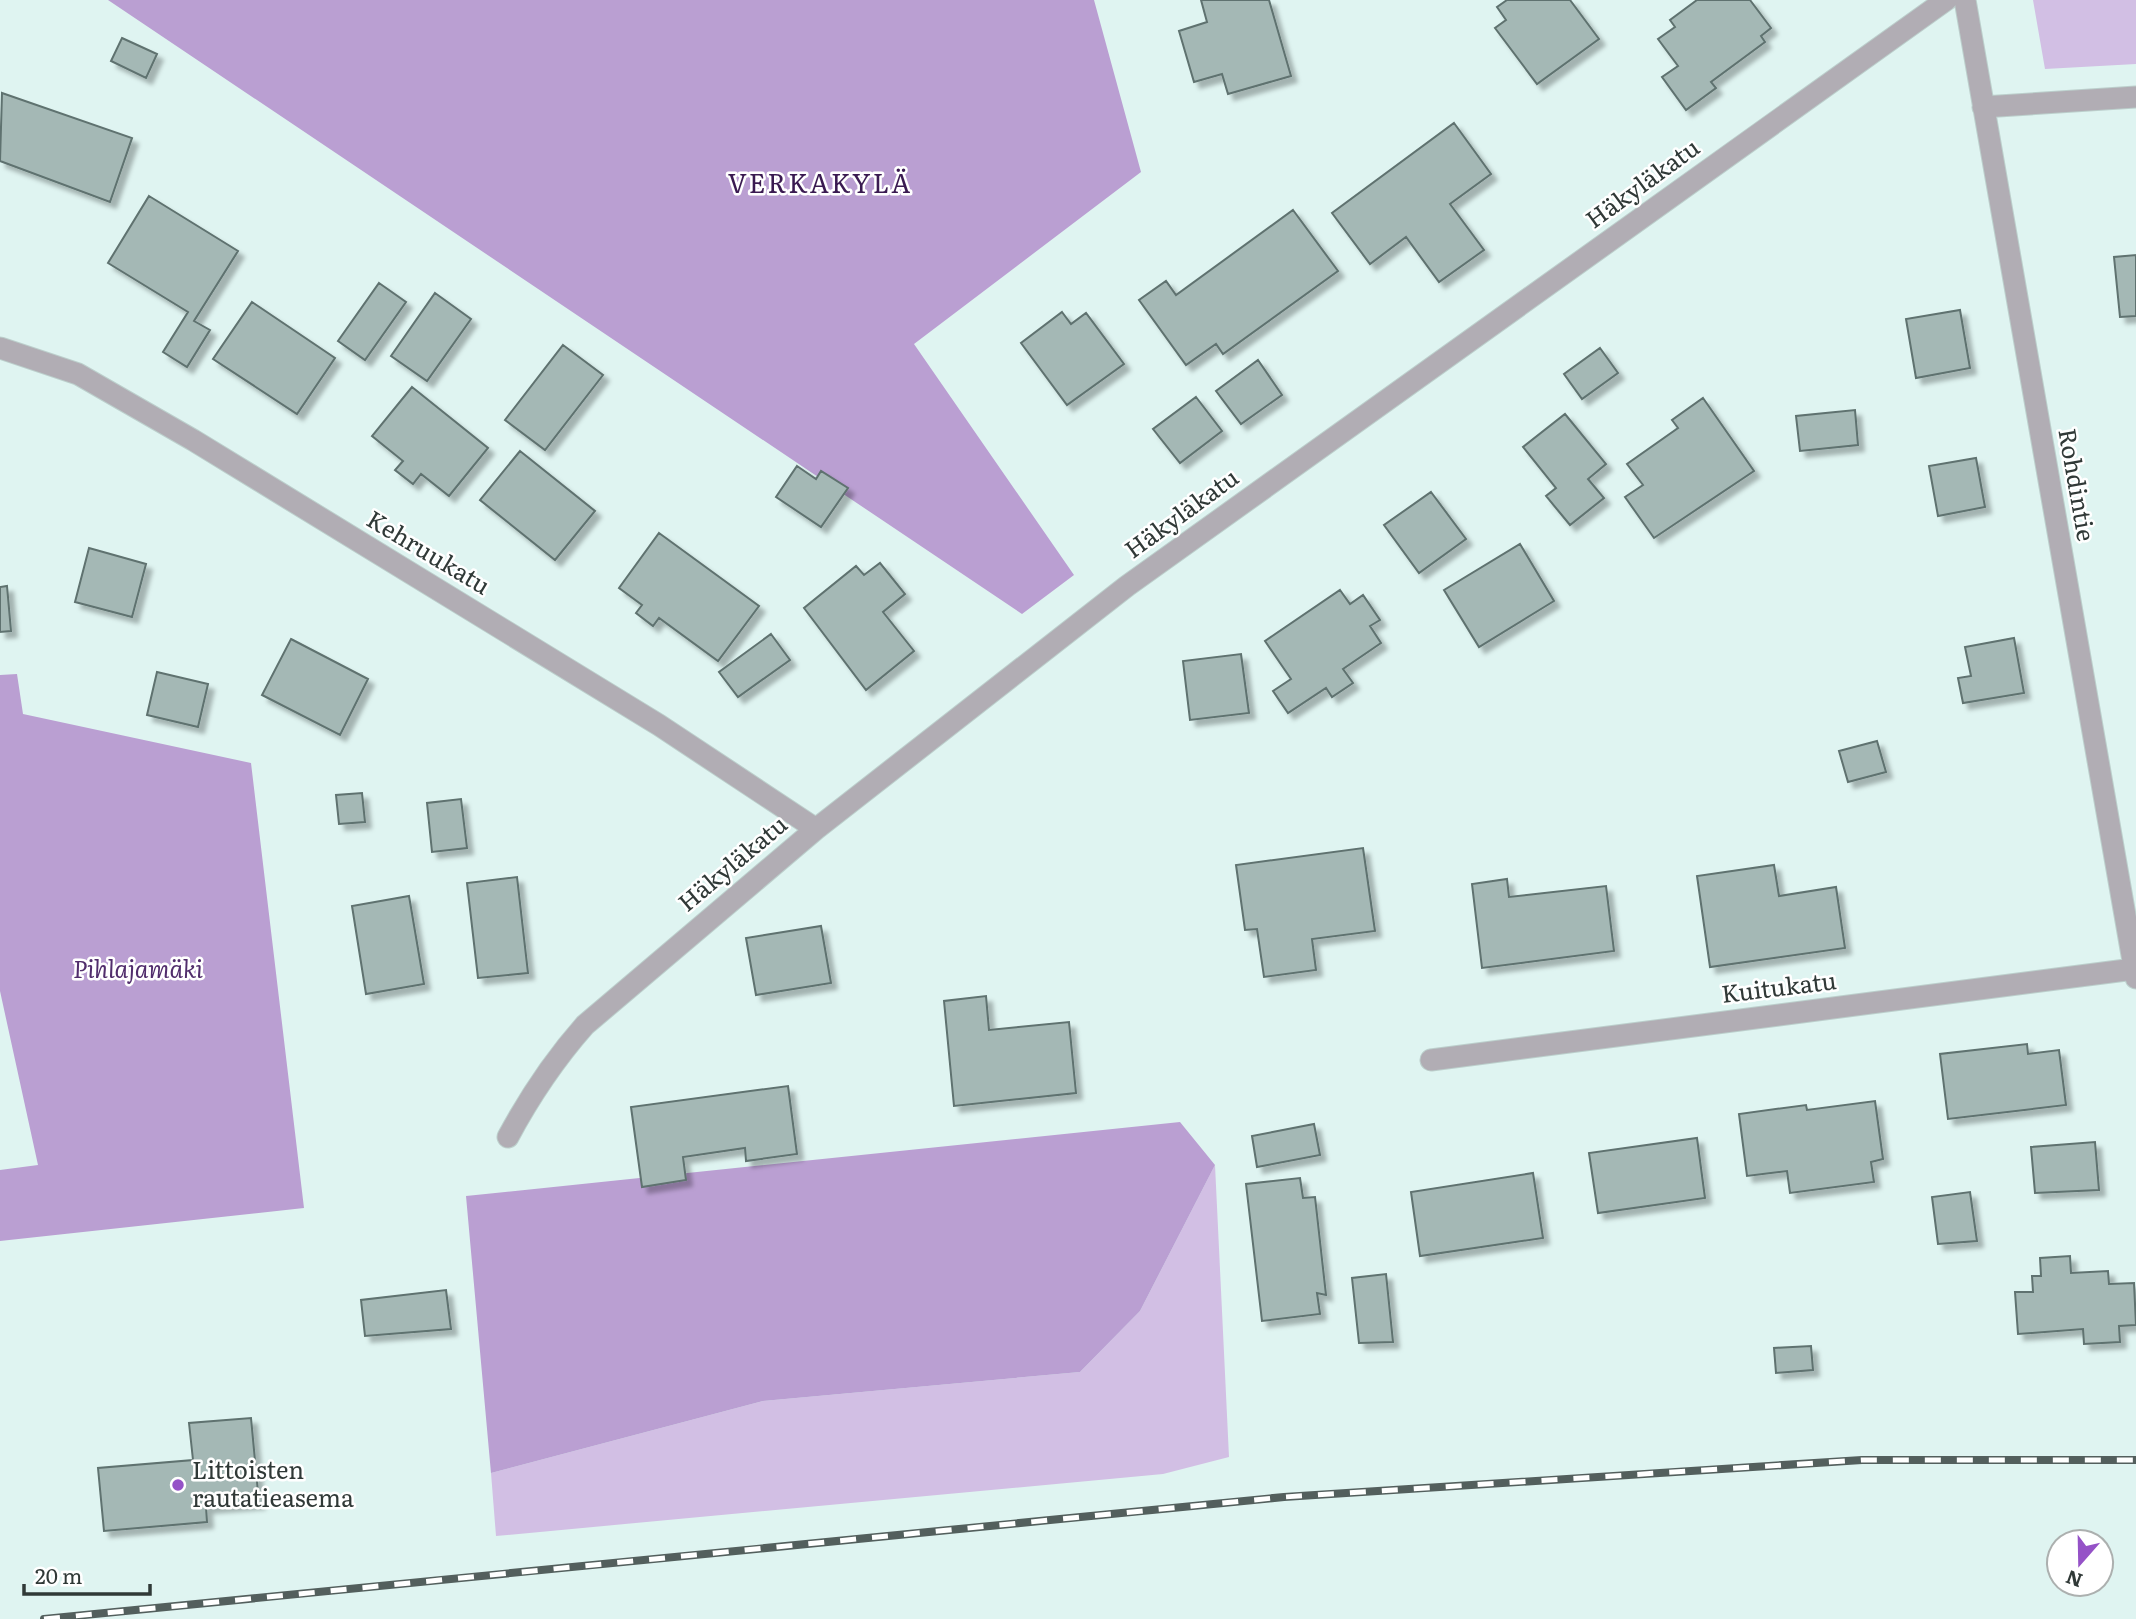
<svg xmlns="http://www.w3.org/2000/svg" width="2136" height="1619" viewBox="0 0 2136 1619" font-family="Literata,serif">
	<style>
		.green { fill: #d2bfe4 }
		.forest { fill: #ba9fd2 }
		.building { fill: #a4b8b5; stroke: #5f726f; stroke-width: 2; filter: url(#shadow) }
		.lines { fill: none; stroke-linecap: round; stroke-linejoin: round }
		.street-casing { stroke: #bccfcc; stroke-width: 23 }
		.street { stroke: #b1adb4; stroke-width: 21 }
		.rail-casing { stroke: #535f5d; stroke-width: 8 }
		.rail { stroke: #fff; stroke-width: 5; stroke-dasharray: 16; stroke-linecap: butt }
		.poi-dot { fill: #9552c7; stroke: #fff; stroke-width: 2.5 }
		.labels { text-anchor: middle; stroke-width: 5; stroke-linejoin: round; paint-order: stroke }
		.street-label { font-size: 24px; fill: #303937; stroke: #fff }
		.park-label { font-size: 24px; font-style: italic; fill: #512d6c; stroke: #fff }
		.poi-label { font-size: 24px; fill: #303937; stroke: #fff; text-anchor: start }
		.neighbourhood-label { font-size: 26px; letter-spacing: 2px; fill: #3a1a51; stroke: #fff }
	</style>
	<defs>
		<filter id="shadow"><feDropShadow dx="6" dy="6" stdDeviation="2" flood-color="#0004"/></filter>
	</defs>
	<rect width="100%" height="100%" fill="#dff4f1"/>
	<path class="green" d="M 2033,0 L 2136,0 L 2136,64 L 2045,69 Z
		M 1215,1165 L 1229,1457 L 1163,1474 L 496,1536 L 491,1473 L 763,1401 L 1080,1372 L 1140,1311 Z"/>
	<path class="forest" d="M 108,0 L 1094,0 L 1141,172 L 914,344 L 1074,575 L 1022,614 Z
		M 17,674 L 23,714 L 251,763 L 304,1208 L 0,1241 L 0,1170 L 38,1165 L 0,991 L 0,675 Z
		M 1180,1122 L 1215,1165 L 1140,1311 L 1080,1372 L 763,1401 L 491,1473 L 466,1196 Z"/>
	<path class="building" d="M 1201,0 L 1269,0 L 1291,76 L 1228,94 L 1222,74 L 1194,82 L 1179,31 L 1207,22 Z
		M 1507,0 L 1570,0 L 1599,39 L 1537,84 L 1495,28 L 1506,20 L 1497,7 Z
		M 1697,0 L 1750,0 L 1771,28 L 1761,36 L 1765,42 L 1711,82 L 1716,88 L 1686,110 L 1662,77 L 1678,66 L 1658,39 L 1675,27 L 1670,20 Z
		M 122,38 L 157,54 L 146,78 L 111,61 Z
		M 2,93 L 132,138 L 110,202 L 0,161 Z
		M 1454,123 L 1491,174 L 1450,204 L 1484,250 L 1439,282 L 1406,237 L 1370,264 L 1332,213 Z
		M 149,196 L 238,251 L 194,321 L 210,330 L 187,367 L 163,352 L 188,312 L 108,263 Z
		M 1293,210 L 1338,271 L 1223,354 L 1216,344 L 1186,365 L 1139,300 L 1166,281 L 1176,295 Z
		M 2136,255 L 2136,316 L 2120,317 L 2114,257 Z
		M 379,283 L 406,302 L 365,360 L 338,341 Z
		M 435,293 L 471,319 L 427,381 L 391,356 Z
		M 252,302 L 335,358 L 297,414 L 213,359 Z
		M 1960,310 L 1970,368 L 1916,378 L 1906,319 Z
		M 1062,312 L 1071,324 L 1086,313 L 1124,364 L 1067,405 L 1021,343 Z
		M 563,345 L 603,375 L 545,450 L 505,420 Z
		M 1600,348 L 1618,373 L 1582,399 L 1564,374 Z
		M 1258,360 L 1282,395 L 1241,424 L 1216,391 Z
		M 412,387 L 488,448 L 449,496 L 421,474 L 413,484 L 395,470 L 403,461 L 372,436 Z
		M 1196,397 L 1222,431 L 1180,463 L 1153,429 Z
		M 1703,398 L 1754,471 L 1654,538 L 1625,497 L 1643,485 L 1627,464 L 1678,428 L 1672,420 Z
		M 1855,410 L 1858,445 L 1800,451 L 1796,416 Z
		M 1565,414 L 1606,464 L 1588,479 L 1604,498 L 1570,525 L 1546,496 L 1556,488 L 1523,447 Z
		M 520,451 L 595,511 L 555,560 L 480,500 Z
		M 1976,458 L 1985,507 L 1938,516 L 1929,466 Z
		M 797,466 L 816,479 L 821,471 L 848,488 L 821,527 L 776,497 Z
		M 1431,492 L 1466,539 L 1419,573 L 1384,525 Z
		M 659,533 L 759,606 L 718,661 L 659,618 L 653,626 L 636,613 L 642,605 L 619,588 Z
		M 1520,544 L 1554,601 L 1479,647 L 1444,590 Z
		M 89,548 L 146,564 L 132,617 L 75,602 Z
		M 880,563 L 905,594 L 883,612 L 914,651 L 866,690 L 804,608 L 856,566 L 864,575 Z
		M 7,586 L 11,631 L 0,632 L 0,587 Z
		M 1340,590 L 1350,604 L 1363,595 L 1380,620 L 1370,626 L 1381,643 L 1343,669 L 1353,683 L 1332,697 L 1326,688 L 1288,713 L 1273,691 L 1291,679 L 1265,641 Z
		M 771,634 L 790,660 L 738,697 L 719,672 Z
		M 2014,638 L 2024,693 L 1963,703 L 1958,678 L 1971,676 L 1965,647 Z
		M 291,639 L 368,679 L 340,735 L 262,695 Z
		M 1241,654 L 1249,713 L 1190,720 L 1183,661 Z
		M 157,672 L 208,684 L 198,727 L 147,715 Z
		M 1877,741 L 1886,772 L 1848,782 L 1839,751 Z
		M 362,793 L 365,822 L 339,824 L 336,795 Z
		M 461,799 L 467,848 L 432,852 L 427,803 Z
		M 1363,848 L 1375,931 L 1312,939 L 1316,970 L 1264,977 L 1257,929 L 1245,930 L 1236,865 Z
		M 1774,865 L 1779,896 L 1836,887 L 1845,948 L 1710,967 L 1697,876 Z
		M 517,877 L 528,973 L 478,978 L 467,883 Z
		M 1507,879 L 1509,897 L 1606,886 L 1614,951 L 1482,968 L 1472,884 Z
		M 409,896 L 424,984 L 366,994 L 352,906 Z
		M 821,926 L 831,983 L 756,995 L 746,938 Z
		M 986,996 L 989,1030 L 1069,1022 L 1076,1093 L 954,1106 L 944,1001 Z
		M 2027,1044 L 2028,1054 L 2059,1050 L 2066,1105 L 1948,1119 L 1940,1054 Z
		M 788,1086 L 797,1154 L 746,1161 L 745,1148 L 683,1157 L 686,1180 L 642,1187 L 631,1107 Z
		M 1875,1101 L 1883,1159 L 1871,1162 L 1874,1182 L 1790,1193 L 1787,1171 L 1747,1176 L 1739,1114 L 1806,1105 L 1807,1110 Z
		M 1314,1124 L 1320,1155 L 1257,1167 L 1252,1136 Z
		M 1697,1138 L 1705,1198 L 1598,1213 L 1589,1153 Z
		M 2095,1142 L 2099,1190 L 2035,1193 L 2031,1147 Z
		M 1533,1173 L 1543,1238 L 1420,1256 L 1411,1192 Z
		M 1300,1178 L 1303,1198 L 1315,1197 L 1326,1295 L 1317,1293 L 1320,1314 L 1262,1321 L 1246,1184 Z
		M 1970,1192 L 1977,1241 L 1938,1244 L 1932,1197 Z
		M 2070,1256 L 2071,1273 L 2108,1271 L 2109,1284 L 2134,1283 L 2136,1325 L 2119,1326 L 2120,1342 L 2084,1344 L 2083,1329 L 2018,1334 L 2015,1292 L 2033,1292 L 2032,1276 L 2041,1276 L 2040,1258 Z
		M 1386,1274 L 1393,1342 L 1359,1343 L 1352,1278 Z
		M 446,1290 L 451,1329 L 365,1336 L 361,1300 Z
		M 1811,1346 L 1813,1370 L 1776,1373 L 1774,1348 Z
		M 251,1418 L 259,1503 L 206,1507 L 207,1522 L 104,1531 L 98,1468 L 193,1460 L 189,1423 Z"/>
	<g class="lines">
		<g class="street-casing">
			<path id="street" d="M 1965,0 L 2136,978
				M 1983,107 L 2136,97
				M 0,348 L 78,374 L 193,440 L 659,725 L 816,829
				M 1431,1060 L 2134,969
				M 508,1137 C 530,1096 554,1060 585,1025 L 816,829 L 1127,586 L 1946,0"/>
		</g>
		<use href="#street" class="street"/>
		<g class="rail-casing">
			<path id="rail" d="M 44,1619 L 1284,1497 L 1862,1460 L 2136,1460"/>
		</g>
		<use href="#rail" class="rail"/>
	</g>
	<circle class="poi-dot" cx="178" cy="1485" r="7"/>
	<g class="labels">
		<g class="street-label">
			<text transform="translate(1643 184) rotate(-36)" y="8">Häkyläkatu</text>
			<text transform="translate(2076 485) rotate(80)" y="8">Rohdintie</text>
			<text transform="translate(1182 514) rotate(-36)" y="8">Häkyläkatu</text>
			<text transform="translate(428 553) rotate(31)" y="8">Kehruukatu</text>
			<text transform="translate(733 864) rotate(-40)" y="8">Häkyläkatu</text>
			<text transform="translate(1779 988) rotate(-7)" y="8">Kuitukatu</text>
		</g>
		<g class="park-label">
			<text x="138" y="978">Pihlajamäki</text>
		</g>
		<g class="poi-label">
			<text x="192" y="1479">Littoisten<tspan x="192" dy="28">rautatieasema</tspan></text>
		</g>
		<g class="neighbourhood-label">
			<text x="820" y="193">VERKAKYLÄ</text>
		</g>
	</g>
	<g transform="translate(2080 1563) rotate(200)"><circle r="33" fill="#ffffff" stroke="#acb0af" stroke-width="2"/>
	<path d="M0-5L12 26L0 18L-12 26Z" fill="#9552c7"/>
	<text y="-10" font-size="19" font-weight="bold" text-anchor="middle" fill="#303937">N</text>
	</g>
	<path d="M24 1584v10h126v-10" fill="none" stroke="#303937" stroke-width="3.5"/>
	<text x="35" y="1584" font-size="21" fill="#303937" stroke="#ffffff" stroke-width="5" paint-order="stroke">20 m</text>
</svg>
